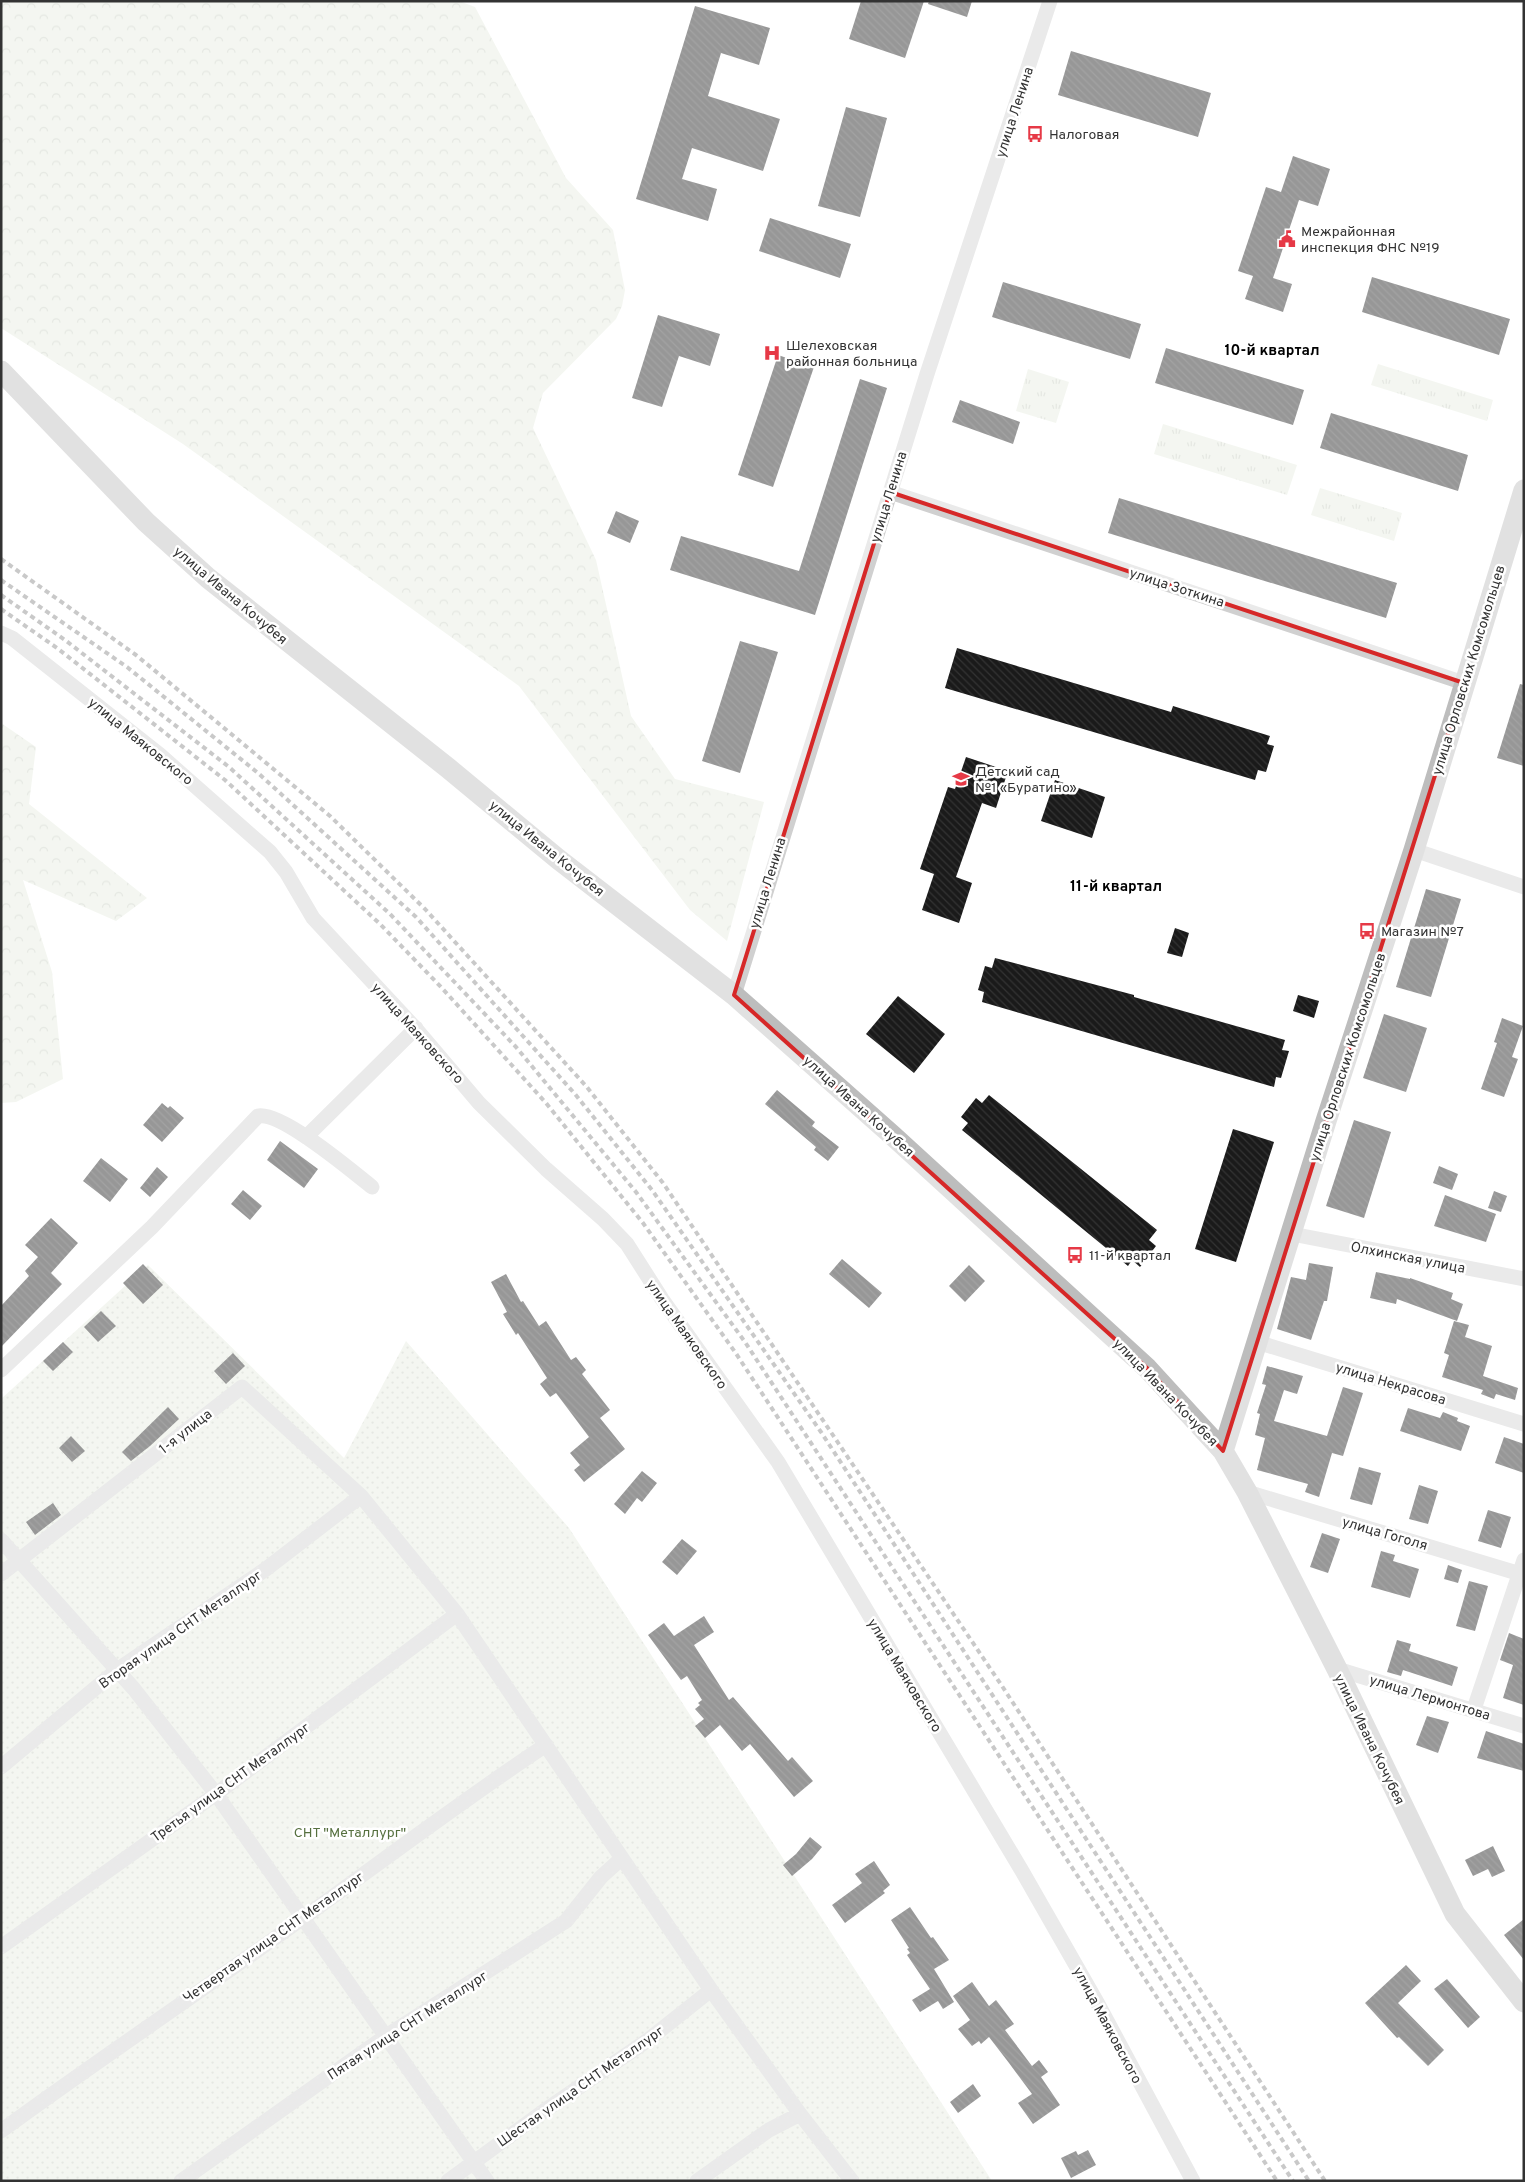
<svg xmlns="http://www.w3.org/2000/svg" width="1525" height="2182" viewBox="0 0 1525 2182" font-family="Overpass,sans-serif">
	<style>
		.forest { fill: url(#forest-crowns) }
		.park { fill: url(#park-tufts) }
		.garden { fill: url(#garden-dots) }
		.building { fill: url(#building-back-hatch) }
		.lines { fill: none; stroke-linecap: round; stroke-linejoin: round }
		.street { stroke: #d0d0d0; stroke-width: 15 }
		.secondary { stroke: #bdbdbd; stroke-width: 21 }
		.rail { stroke: #888; stroke-width: 4; stroke-dasharray: 5 4; stroke-linecap: butt }
		.marked { fill: none; stroke: #d62828; stroke-width: 4; stroke-linejoin: round }
		.labels { text-anchor: middle; stroke-width: 5; stroke-linejoin: round; paint-order: stroke }
		.street-label { font-size: 14px; fill: #333; stroke: #fff }
		.poi-label { font-size: 14px; fill: #333; stroke: #fff; text-anchor: start }
		.park-label { font-size: 14px; fill: #56703f; stroke: #fff }
		.neighbourhood-label { font-size: 15px; font-weight: bold; fill: #000; stroke: #fff }
	</style>
	<defs>
		<pattern id="forest-crowns" width="20" height="18" patternUnits="userSpaceOnUse" patternTransform="scale(1.25)"><rect width="20" height="18" fill="#e6ecdf"/><path d="M2 6a3 3 0 1 1 6 0M12 15a3 3 0 1 1 6 0" fill="none" stroke="#c6cbc0"/></pattern>
		<pattern id="park-tufts" width="24" height="20" patternUnits="userSpaceOnUse" patternTransform="scale(1.25)"><rect width="24" height="20" fill="#e6ecdf"/><path d="M3 7l-1-3M5 7V3M7 7l1-3M15 17l-1-3M17 17v-4M19 17l1-3" fill="none" stroke="#c6cbc0"/></pattern>
		<pattern id="garden-dots" width="8" height="8" patternUnits="userSpaceOnUse" patternTransform="scale(1.25)"><rect width="8" height="8" fill="#e6ecdf"/><path d="M2 2h.1M6 6h.1" fill="none" stroke="#c6cbc0" stroke-width="1.8" stroke-linecap="round"/></pattern>
		<pattern id="building-back-hatch" width="6" height="6" patternUnits="userSpaceOnUse" patternTransform="scale(1.25)"><rect width="6" height="6" fill="#1a1a1a"/><path d="M-1 5l2 2M0 0l6 6M5-1l2 2" fill="none" stroke="#333"/></pattern>
	</defs>
	<rect width="100%" height="100%" fill="#fff"/>
	<path class="forest" d="M 1,1 L 459,1 L 475,7 L 566,178 L 613,230 L 625,290 L 622,306 L 616,319 L 543,393 L 533,428 L 596,560 L 631,716 L 675,779 L 764,802 L 727,941 L 690,910 L 519,686 L 183,444 L 1,328 Z
		M 1,723 L 36,747 L 29,804 L 147,898 L 116,921 L 23,880 L 52,972 L 63,1079 L 16,1102 L 1,1103 Z"/>
	<path class="park" d="M 1378,364 L 1493,400 L 1487,421 L 1371,385 Z
		M 1028,369 L 1069,382 L 1056,423 L 1016,411 Z
		M 1163,424 L 1297,465 L 1287,495 L 1154,454 Z
		M 1320,488 L 1402,513 L 1394,541 L 1311,515 Z"/>
	<path class="garden" d="M 148,1265 L 344,1458 L 406,1341 L 569,1528 L 992,2181 L 1,2181 L 1,1399 Z"/>
	<path class="building" d="M 861,1 L 924,1 L 905,58 L 849,39 Z
		M 929,1 L 972,1 L 967,17 L 928,4 Z
		M 695,6 L 770,28 L 759,65 L 721,53 L 708,96 L 780,119 L 763,171 L 692,148 L 682,179 L 717,189 L 708,221 L 636,199 Z
		M 1071,51 L 1211,93 L 1198,137 L 1058,95 Z
		M 846,107 L 887,118 L 860,217 L 818,206 Z
		M 1293,156 L 1330,169 L 1318,206 L 1299,200 L 1273,278 L 1292,284 L 1283,312 L 1245,299 L 1253,276 L 1238,271 L 1266,187 L 1281,192 Z
		M 770,218 L 851,244 L 840,278 L 759,251 Z
		M 1372,277 L 1510,319 L 1499,355 L 1362,312 Z
		M 1003,282 L 1141,324 L 1130,359 L 992,317 Z
		M 658,315 L 720,334 L 710,366 L 679,356 L 662,407 L 632,398 Z
		M 1166,348 L 1304,390 L 1293,425 L 1155,383 Z
		M 778,355 L 814,367 L 773,487 L 738,475 Z
		M 860,379 L 887,388 L 815,615 L 670,570 L 681,536 L 799,571 Z
		M 960,400 L 1020,422 L 1013,444 L 952,422 Z
		M 1331,413 L 1468,455 L 1458,491 L 1320,448 Z
		M 1119,498 L 1397,583 L 1386,618 L 1108,533 Z
		M 616,511 L 639,521 L 630,543 L 607,533 Z
		M 740,641 L 778,652 L 740,773 L 702,761 Z
		M 957,648 L 1171,712 L 1173,706 L 1270,736 L 1267,744 L 1274,746 L 1266,772 L 1258,770 L 1255,780 L 945,688 Z
		M 1520,684 L 1524,685 L 1524,766 L 1497,758 Z
		M 966,757 L 1008,771 L 996,808 L 982,803 L 956,877 L 972,883 L 959,923 L 922,910 L 934,874 L 920,869 L 948,787 L 955,789 Z
		M 1055,780 L 1105,797 L 1092,838 L 1041,821 Z
		M 1426,889 L 1461,899 L 1431,997 L 1396,987 Z
		M 1175,928 L 1189,933 L 1182,957 L 1167,953 Z
		M 995,958 L 1134,995 L 1134,997 L 1285,1040 L 1282,1050 L 1289,1051 L 1281,1078 L 1276,1077 L 1274,1087 L 982,1002 L 984,992 L 978,990 L 985,966 L 992,968 Z
		M 1298,995 L 1319,1001 L 1314,1018 L 1293,1011 Z
		M 898,996 L 945,1034 L 914,1073 L 866,1034 Z
		M 1384,1014 L 1427,1028 L 1406,1092 L 1363,1078 Z
		M 1502,1018 L 1523,1026 L 1512,1057 L 1518,1059 L 1504,1097 L 1481,1089 L 1497,1043 L 1494,1042 Z
		M 777,1090 L 815,1122 L 812,1126 L 839,1147 L 828,1161 L 814,1150 L 816,1147 L 765,1104 Z
		M 989,1095 L 1157,1230 L 1149,1240 L 1156,1246 L 1140,1267 L 1132,1260 L 1128,1266 L 962,1130 L 968,1123 L 961,1117 L 976,1098 L 982,1103 Z
		M 162,1103 L 168,1108 L 170,1106 L 184,1118 L 162,1142 L 143,1125 Z
		M 1354,1120 L 1391,1132 L 1364,1218 L 1326,1206 Z
		M 1233,1129 L 1274,1142 L 1236,1262 L 1195,1249 Z
		M 280,1141 L 318,1169 L 304,1188 L 267,1160 Z
		M 101,1158 L 128,1179 L 110,1202 L 83,1181 Z
		M 1439,1166 L 1458,1174 L 1452,1190 L 1433,1183 Z
		M 157,1167 L 168,1177 L 150,1197 L 140,1188 Z
		M 243,1190 L 262,1206 L 250,1220 L 231,1204 Z
		M 1494,1191 L 1507,1196 L 1501,1212 L 1488,1208 Z
		M 1445,1195 L 1496,1214 L 1486,1242 L 1434,1226 Z
		M 51,1218 L 78,1243 L 51,1273 L 62,1284 L 1,1347 L 1,1306 L 29,1276 L 25,1271 L 38,1257 L 25,1245 Z
		M 842,1259 L 882,1293 L 869,1308 L 829,1274 Z
		M 1309,1263 L 1333,1267 L 1327,1301 L 1324,1301 L 1311,1340 L 1277,1329 L 1291,1277 L 1306,1280 Z
		M 143,1264 L 163,1285 L 143,1304 L 123,1283 Z
		M 969,1265 L 985,1281 L 965,1302 L 949,1286 Z
		M 1376,1272 L 1410,1279 L 1410,1278 L 1453,1293 L 1451,1299 L 1463,1304 L 1457,1321 L 1397,1299 L 1396,1304 L 1370,1298 Z
		M 506,1274 L 521,1302 L 523,1301 L 539,1326 L 546,1321 L 571,1360 L 576,1357 L 586,1370 L 582,1374 L 610,1410 L 600,1418 L 625,1449 L 584,1482 L 574,1470 L 580,1465 L 570,1453 L 589,1437 L 556,1393 L 550,1397 L 540,1384 L 547,1378 L 518,1333 L 516,1335 L 503,1314 L 507,1312 L 491,1282 Z
		M 101,1311 L 116,1326 L 98,1342 L 84,1327 Z
		M 1454,1321 L 1469,1325 L 1465,1337 L 1492,1346 L 1483,1376 L 1518,1388 L 1515,1400 L 1496,1394 L 1494,1399 L 1481,1394 L 1483,1390 L 1442,1377 L 1449,1355 L 1444,1353 Z
		M 63,1342 L 73,1352 L 53,1371 L 43,1361 Z
		M 233,1353 L 245,1366 L 226,1384 L 214,1371 Z
		M 1267,1366 L 1303,1376 L 1297,1394 L 1284,1390 L 1274,1421 L 1327,1436 L 1343,1387 L 1363,1393 L 1343,1456 L 1332,1453 L 1319,1497 L 1305,1492 L 1308,1484 L 1257,1470 L 1265,1438 L 1255,1435 L 1260,1414 L 1257,1413 L 1266,1385 L 1262,1384 Z
		M 168,1407 L 179,1419 L 150,1446 L 131,1461 L 122,1452 Z
		M 1408,1408 L 1440,1418 L 1443,1412 L 1458,1418 L 1457,1421 L 1470,1426 L 1461,1451 L 1400,1431 Z
		M 71,1436 L 85,1451 L 72,1462 L 59,1448 Z
		M 1504,1437 L 1524,1444 L 1524,1473 L 1495,1463 Z
		M 1359,1467 L 1381,1473 L 1372,1505 L 1350,1499 Z
		M 642,1471 L 657,1483 L 642,1502 L 637,1498 L 625,1514 L 614,1504 Z
		M 1419,1485 L 1438,1491 L 1428,1524 L 1409,1519 Z
		M 53,1503 L 61,1515 L 35,1535 L 26,1522 Z
		M 1488,1510 L 1511,1517 L 1501,1548 L 1478,1541 Z
		M 1322,1533 L 1340,1539 L 1328,1573 L 1310,1567 Z
		M 682,1539 L 697,1551 L 677,1575 L 662,1562 Z
		M 1381,1551 L 1395,1555 L 1393,1561 L 1419,1569 L 1410,1598 L 1371,1587 Z
		M 1448,1565 L 1462,1570 L 1458,1583 L 1444,1579 Z
		M 1469,1581 L 1488,1586 L 1475,1631 L 1456,1626 Z
		M 704,1616 L 714,1632 L 694,1645 L 729,1700 L 733,1697 L 788,1761 L 792,1757 L 813,1781 L 794,1797 L 750,1744 L 742,1751 L 720,1725 L 705,1738 L 695,1726 L 704,1719 L 695,1709 L 700,1705 L 698,1703 L 702,1700 L 687,1676 L 681,1680 L 648,1635 L 664,1623 L 674,1636 Z
		M 1509,1633 L 1524,1639 L 1524,1705 L 1503,1698 L 1513,1665 L 1500,1660 Z
		M 1397,1640 L 1411,1644 L 1409,1651 L 1458,1667 L 1452,1686 L 1403,1670 L 1401,1676 L 1387,1672 Z
		M 1427,1716 L 1449,1722 L 1438,1753 L 1416,1745 Z
		M 1486,1731 L 1524,1744 L 1524,1771 L 1477,1758 Z
		M 810,1837 L 822,1847 L 812,1859 L 792,1876 L 783,1865 L 796,1854 Z
		M 1493,1846 L 1505,1871 L 1492,1877 L 1488,1869 L 1473,1876 L 1465,1860 Z
		M 874,1861 L 890,1885 L 883,1891 L 885,1893 L 845,1923 L 832,1905 L 862,1883 L 855,1874 Z
		M 910,1907 L 931,1938 L 933,1937 L 949,1960 L 934,1969 L 954,2002 L 943,2009 L 938,2001 L 920,2012 L 912,2000 L 930,1989 L 907,1955 L 910,1953 L 907,1949 L 909,1948 L 891,1920 Z
		M 1524,1919 L 1524,1960 L 1504,1935 Z
		M 1406,1965 L 1421,1981 L 1398,2003 L 1444,2050 L 1428,2066 L 1399,2037 L 1397,2038 L 1365,2003 Z
		M 1447,1979 L 1480,2017 L 1468,2028 L 1434,1989 Z
		M 972,1982 L 989,2006 L 996,2000 L 1014,2024 L 1005,2030 L 1032,2066 L 1039,2060 L 1048,2072 L 1041,2077 L 1060,2105 L 1033,2124 L 1018,2103 L 1032,2094 L 1009,2063 L 989,2037 L 981,2044 L 979,2041 L 972,2046 L 958,2029 L 970,2020 L 953,1996 Z
		M 973,2084 L 981,2096 L 958,2113 L 950,2102 Z
		M 1088,2150 L 1096,2165 L 1071,2178 L 1061,2158 L 1076,2151 L 1078,2155 Z"/>
	<g class="lines">
		<path class="street" d="M 890,492 L 1464,683
			M 1,633 L 12,638 L 160,755 L 270,852 L 286,872 L 313,918 L 417,1030 L 479,1103 L 546,1169 L 603,1219 L 627,1244 L 662,1299 L 778,1462 L 1022,1871 L 1098,2004 L 1193,2181
			M 1414,850 L 1524,887
			M 734,995 L 927,374 L 1050,1
			M 306,1137 L 416,1028
			M 1292,1234 L 1524,1279
			M 1257,1342 L 1524,1424
			M 1,1370 L 152,1227 L 258,1116 C 281,1111 352,1171 372,1187
			M 1247,1492 L 1524,1575
			M 1,1540 L 134,1689 L 216,1794 L 487,2181
			M 1,1574 L 242,1387 L 361,1496 L 457,1614 L 711,1990 L 800,2114 L 852,2181
			M 1337,1669 L 1524,1726
			M 1474,1709 L 1524,1560
			M 1,1767 L 117,1670 L 266,1569 L 361,1496
			M 1,1947 L 216,1794 L 457,1614
			M 1,2131 C 101,2058 203,1990 303,1918 C 384,1860 463,1800 546,1745
			M 181,2181 L 386,2036 L 566,1921 L 601,1877 L 622,1858
			M 448,2181 L 544,2111 L 648,2040 L 711,1990
			M 697,2181 L 769,2130 L 800,2114"/>
		<path class="secondary" d="M 1,371 L 146,522 L 208,578 L 448,768 L 558,859 L 734,995 L 892,1135 L 1147,1368 L 1223,1451 L 1247,1492 L 1337,1669 L 1455,1914 L 1524,2002
			M 1223,1451 L 1326,1121 L 1414,850 L 1524,490"/>
		<path class="rail" d="M 1,559 L 136,655 L 330,816 L 425,909 L 586,1086 L 663,1183 L 1002,1686 L 1325,2181
			M 1,580 L 127,667 L 258,773 L 416,917 L 575,1094 L 652,1190 L 821,1432 L 1309,2181
			M 1,595 L 65,640 L 229,767 L 390,914 L 516,1047 L 636,1192 L 745,1342 L 1293,2181
			M 1,609 L 57,648 L 225,780 L 380,924 L 441,987 L 546,1103 L 643,1223 L 735,1352 L 1277,2181"/>
	</g>
	<path d="M0 0H1525V2182H0ZM 890,492 L 1464,683 L 1223,1451 L 1147,1368 L 734,995 Z" fill="#fff" fill-opacity=".55" fill-rule="evenodd"/>
	<path class="marked" d="M 890,492 L 1464,683 L 1223,1451 L 1147,1368 L 734,995 Z"/>
	<defs>
		<g id="bus-bare" transform="scale(1.35)"><path d="M-5-6H5V4H4V6H2V4H-2V6H-4V4H-5ZM-3.5-4V0h7V-4ZM-3.5 1.2v1.5H-2V1.2ZM2 1.2v1.5H3.5V1.2Z" fill="#e63946" stroke="#fff" stroke-width="2.5" paint-order="stroke"/></g>
		<g id="civic-bare" transform="scale(1.35)"><path d="M-.6-6.5H3V-4.5H.6V-3L4-1V1h2V6H-6V1h2V-1L-.6-3ZM-1.2 2.5V6h2.4V2.5Z" fill="#e63946" stroke="#fff" stroke-width="2.5" paint-order="stroke"/></g>
		<g id="hospital-bare" transform="scale(1.35)"><path d="M-5-5h3v3.5h4V-5h3V5h-3V1.5h-4V5h-3Z" fill="#e63946" stroke="#fff" stroke-width="2.5" paint-order="stroke"/></g>
		<g id="school-bare" transform="scale(1.35)"><path d="M0-5L7-2L0 1L-7-2ZM-4 1L0 2.5L4 1V4Q0 6-4 4Z" fill="#e63946" stroke="#fff" stroke-width="2.5" paint-order="stroke"/></g>
	</defs>
	<g fill-rule="evenodd">
		<use href="#bus-bare" x="1035" y="134"/>
		<use href="#civic-bare" x="1287" y="239"/>
		<use href="#hospital-bare" x="772" y="353"/>
		<use href="#school-bare" x="961" y="779"/>
		<use href="#bus-bare" x="1367" y="931"/>
		<use href="#bus-bare" x="1075" y="1255"/>
	</g>
	<g class="labels">
		<g class="street-label">
			<text transform="translate(1014 112) rotate(-72)" y="5">улица Ленина</text>
			<text transform="translate(888 497) rotate(-73)" y="5">улица Ленина</text>
			<text transform="translate(1177 587) rotate(18)" y="5">улица Зоткина</text>
			<text transform="translate(231 595) rotate(40)" y="5">улица Ивана Кочубея</text>
			<text transform="translate(1468 670) rotate(-73)" y="5">улица Орловских Комсомольцев</text>
			<text transform="translate(141 741) rotate(39)" y="5">улица Маяковского</text>
			<text transform="translate(547 848) rotate(39)" y="5">улица Ивана Кочубея</text>
			<text transform="translate(767 883) rotate(-73)" y="5">улица Ленина</text>
			<text transform="translate(418 1033) rotate(48)" y="5">улица Маяковского</text>
			<text transform="translate(1347 1057) rotate(-72)" y="5">улица Орловских Комсомольцев</text>
			<text transform="translate(859 1106) rotate(42)" y="5">улица Ивана Кочубея</text>
			<text transform="translate(1408 1257) rotate(11)" y="5">Олхинская улица</text>
			<text transform="translate(687 1334) rotate(55)" y="5">улица Маяковского</text>
			<text transform="translate(1391 1383) rotate(17)" y="5">улица Некрасова</text>
			<text transform="translate(1166 1392) rotate(46)" y="5">улица Ивана Кочубея</text>
			<text transform="translate(185 1431) rotate(-38)" y="5">1-я улица</text>
			<text transform="translate(1385 1533) rotate(16)" y="5">улица Гоголя</text>
			<text transform="translate(180 1629) rotate(-35)" y="5">Вторая улица СНТ Металлург</text>
			<text transform="translate(905 1675) rotate(59)" y="5">улица Маяковского</text>
			<text transform="translate(1430 1697) rotate(17)" y="5">улица Лермонтова</text>
			<text transform="translate(1370 1739) rotate(64)" y="5">улица Ивана Кочубея</text>
			<text transform="translate(230 1782) rotate(-36)" y="5">Третья улица СНТ Металлург</text>
			<text transform="translate(273 1937) rotate(-35)" y="5">Четвертая улица СНТ Металлург</text>
			<text transform="translate(407 2025) rotate(-33)" y="5">Пятая улица СНТ Металлург</text>
			<text transform="translate(1108 2025) rotate(62)" y="5">улица Маяковского</text>
			<text transform="translate(580 2086) rotate(-35)" y="5">Шестая улица СНТ Металлург</text>
		</g>
		<g class="poi-label">
			<text x="1049" y="139">Налоговая</text>
			<text x="1301" y="236">Межрайонная<tspan x="1301" dy="16">инспекция ФНС №19</tspan></text>
			<text x="786" y="350">Шелеховская<tspan x="786" dy="16">районная больница</tspan></text>
			<text x="975" y="776">Детский сад<tspan x="975" dy="16">№1 «Буратино»</tspan></text>
			<text x="1381" y="936">Магазин №7</text>
			<text x="1089" y="1260">11-й квартал</text>
		</g>
		<g class="park-label">
			<text x="350" y="1837">СНТ "Металлург"</text>
		</g>
		<g class="neighbourhood-label">
			<text x="1272" y="355">10-й квартал</text>
			<text x="1116" y="891">11-й квартал</text>
		</g>
	</g>
	<rect width="1525" height="2182" fill="none" stroke="#333333" stroke-width="5"/>
</svg>
